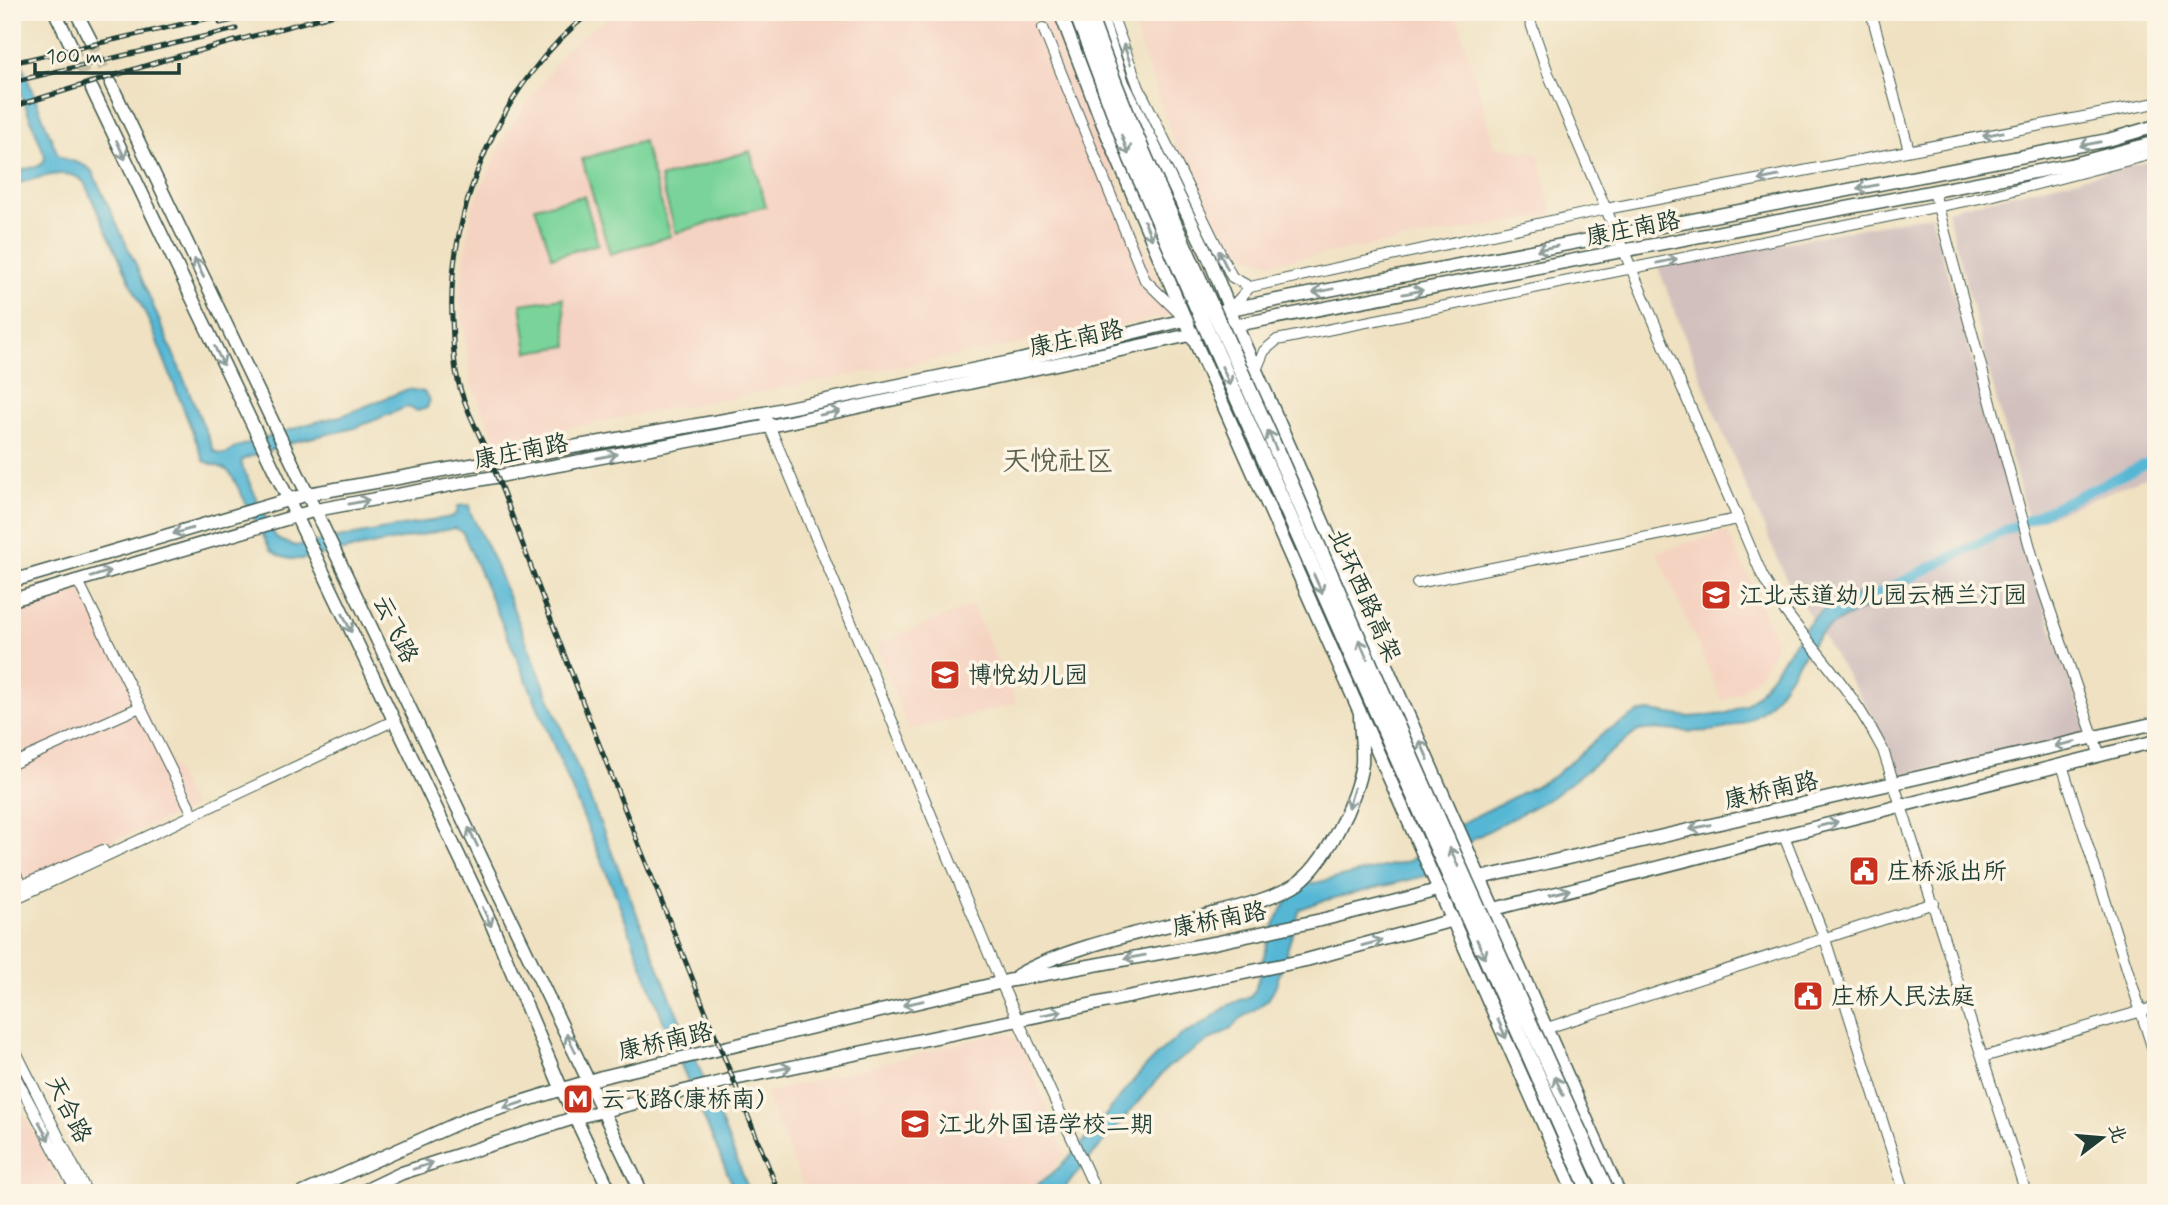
<svg xmlns="http://www.w3.org/2000/svg" width="2168" height="1205" viewBox="0 0 2168 1205" font-family="Mynerve,'LXGW WenKai TC',sans-serif">
	<style>
		.built { fill: #f5d3c2 }
		.industrial { fill: #d1c0bd }
		.green { fill: #7ad49a; stroke: #4c8867; stroke-width: 2 }
		.water { fill: #56b7d5; stroke: #3a7a84; stroke-width: 2 }
		.lines { fill: none; stroke-linecap: round; stroke-linejoin: round }
		.canal { stroke: #56b7d5; stroke-width: 10 }
		.major-tunnel { stroke: #c5c0a5; stroke-width: 12; stroke-dasharray: 12 6; stroke-linecap: butt }
		.minor-casing { stroke: #3e5649; stroke-width: 12 }
		.major-casing { stroke: #3e5649; stroke-width: 15 }
		.minor { stroke: #fff; stroke-width: 10 }
		.major { stroke: #fff; stroke-width: 12 }
		.rail-casing { stroke: #1f3d34; stroke-width: 5 }
		.rail { stroke: #fcf5e5; stroke-width: 2.5; stroke-dasharray: 8; stroke-linecap: butt }
		.highway-bridge-casing { stroke: #3e5649; stroke-width: 17; stroke-linecap: butt }
		.highway-bridge { stroke: #fff; stroke-width: 14 }
		.oneway { stroke: #8f9e9a }
		.labels { text-anchor: middle; stroke-width: 7; stroke-linejoin: round; paint-order: stroke }
		.street-label { font-size: 24px; fill: #1f3d34; stroke: #fcf5e5 }
		.poi-label { font-size: 24px; fill: #1f3d34; stroke: #fcf5e5; text-anchor: start }
		.quarter-label { font-size: 28px; fill: #5f6450; stroke: #fcf5e5 }
	</style>
	<rect width="100%" height="100%" fill="#fcf5e5"/>
	<filter id="ink" filterUnits="userSpaceOnUse"><feTurbulence type="fractalNoise" baseFrequency=".0143" numOctaves="2"/><feDisplacementMap in="SourceGraphic" scale="14" xChannelSelector="R" yChannelSelector="G"/><feConvolveMatrix kernelMatrix="1 2 1 2 8 2 1 2 1" color-interpolation-filters="sRGB"/></filter>
	<filter id="wash" filterUnits="userSpaceOnUse"><feTurbulence type="fractalNoise" baseFrequency=".00686" numOctaves="4" result="noise"/><feDisplacementMap in="SourceGraphic" scale="28" xChannelSelector="R" yChannelSelector="G"/><feGaussianBlur stdDeviation="1.57" result="paint"/><feColorMatrix in="noise" values="0 0 0 0 0 0 0 0 0 0 0 0 0 0 0 0 0 1.4 0 .05"/><feComposite in="paint" operator="in"/></filter>
	<g filter="url(#wash)">
		<rect width="100%" height="100%" fill="#efe1c1"/>
		<path class="built" d="M 615,12 L 1048,12 L 1065,62 L 1133,215 L 1171,316 L 496,441 L 472,385 L 459,299 L 472,208 L 506,133 L 567,48 Z
			M 1128,12 L 1456,12 L 1495,146 L 1538,153 L 1553,215 L 1270,263 L 1226,251 L 1176,147 Z
			M 1727,531 L 1776,639 L 1774,651 L 1759,675 L 1741,691 L 1722,701 L 1657,552 Z
			M 86,587 L 193,808 L 77,854 L 12,885 L 12,611 Z
			M 972,605 L 1017,704 L 909,730 L 876,645 Z
			M 1002,1033 L 1012,1036 L 1024,1049 L 1065,1155 L 1041,1180 L 1017,1193 L 806,1193 L 765,1093 Z
			M 12,1091 L 66,1193 L 12,1193 Z"/>
		<path class="industrial" d="M 2156,160 L 2156,473 L 2029,525 L 1947,210 Z
			M 1931,215 L 2030,566 L 2088,733 L 1901,775 L 1876,722 L 1786,578 L 1717,419 L 1658,267 Z"/>
		<path class="green" d="M 643,141 L 671,236 L 610,254 L 582,159 Z
			M 750,151 L 766,206 L 676,233 L 660,178 Z
			M 584,196 L 598,244 L 552,257 L 535,207 Z
			M 563,298 L 568,346 L 528,352 L 521,304 Z"/>
		<path class="water" d="M 12,40 L 58,155 C 70,163 80,160 92,171 L 136,265 L 214,451 L 220,454 L 226,454 L 237,447 L 308,424 L 344,415 L 408,389 L 424,392 L 430,400 L 427,408 L 418,411 L 407,407 L 355,428 L 296,441 L 243,459 L 241,464 L 273,533 L 279,540 L 295,546 L 451,517 L 457,513 L 458,506 L 470,505 L 470,512 L 493,559 L 750,1193 L 736,1193 L 672,1044 L 616,896 L 532,693 L 463,533 L 455,528 L 303,559 C 289,560 280,558 270,549 L 231,474 L 225,469 L 204,461 L 151,326 L 84,182 C 67,165 34,180 12,185 L 12,172 L 39,166 L 44,162 L 45,156 L 12,71 Z
			M 1858,594 L 1866,608 C 1848,616 1828,625 1815,640 C 1795,662 1780,700 1755,716 C 1733,731 1706,733 1681,731 C 1665,731 1654,727 1638,731 L 1552,797 L 1475,838 L 1425,876 L 1322,901 L 1300,909 L 1276,985 L 1268,1000 L 1242,1018 L 1229,1030 L 1208,1041 L 1167,1068 L 1060,1193 L 1024,1193 C 1080,1162 1111,1100 1155,1057 C 1163,1050 1171,1042 1180,1036 C 1189,1031 1200,1027 1208,1020 C 1222,1010 1232,1001 1250,997 L 1255,991 C 1265,955 1272,909 1302,886 L 1409,861 L 1464,822 L 1553,777 L 1605,732 L 1638,713 L 1649,711 L 1690,717 L 1725,714 L 1745,705 L 1757,695 L 1812,619 L 1825,609 Z"/>
		<g class="lines">
			<path class="canal" d="M 1850,608 L 1985,540 L 2156,459"/>
		</g>
	</g>
	<g filter="url(#ink)">
		<g class="lines">
			<path class="major-tunnel" d="M 91,41 L 111,84
				M 72,47 L 92,89"/>
			<g class="minor-casing">
				<path id="minor" d="M 1111,12 L 1139,88 L 1232,277 L 1250,287 L 1606,209 L 2156,103
					M 1527,12 L 1548,73 L 1762,575 C 1780,609 1806,637 1830,668 C 1850,694 1868,721 1883,750 L 2026,1193
					M 1871,12 L 1909,150
					M 1043,28 L 1145,280 L 1183,317
					M 1934,192 L 2035,566 L 2100,756
					M 1230,309 L 1250,287
					M 1256,370 L 1264,351 L 1277,340 L 1994,195 L 2156,153
					M 764,413 L 1001,983 L 1097,1193
					M 78,581 L 193,814
					M 1417,583 L 1738,519
					M 12,764 L 140,707
					M 2062,765 L 2156,1059
					M 1784,836 L 1825,939 L 1905,1193
					M 12,867 L 21,885
					M 12,890 L 103,850
					M 12,900 L 393,721
					M 1547,1028 L 1934,903
					M 12,1044 L 87,1193
					M 1983,1057 L 2156,1007
					M 12,1070 L 77,1193"/>
			</g>
			<g class="major-casing">
				<path id="major" d="M 55,12 L 72,47
					M 76,12 L 91,41
					M 1060,12 L 1102,122 L 1192,335 L 1574,1193
					M 1099,12 L 1123,83 L 1209,258 L 1236,325 L 1619,1193
					M 111,84 L 642,1193
					M 92,89 L 492,925 L 562,1090 L 611,1193
					M 12,581 L 308,494 L 764,413 L 1020,360 L 1230,309 L 2108,140 L 2156,126
					M 12,600 L 316,510 L 770,426 L 1236,325 L 2070,165 L 2156,142
					M 1018,975 C 1073,944 1151,931 1212,914 C 1239,907 1268,900 1293,886 C 1324,869 1358,797 1362,763 C 1363,747 1360,730 1360,714
					M 303,1193 L 469,1118 L 602,1077 L 1007,981 L 1214,943 L 1321,920 L 1416,896 L 1480,878 L 2156,723
					M 360,1193 L 402,1173 L 574,1118 L 734,1079 L 1306,960 L 1494,909 L 2156,741"/>
			</g>
			<use href="#minor" class="minor"/>
			<use href="#major" class="major"/>
			<g class="rail-casing">
				<path id="rail" d="M 591,12 C 503,79 447,208 452,318 C 453,337 453,358 457,376 C 461,399 478,432 488,454 C 504,494 519,534 534,575 C 612,782 696,987 779,1193
					M 220,23 L 269,12
					M 12,63 L 231,13
					M 12,82 L 236,29
					M 12,107 L 161,61 L 342,12"/>
			</g>
			<use href="#rail" class="rail"/>
			<g class="highway-bridge-casing">
				<path id="highway-bridge" d="M 1076,12 L 1131,159 L 1590,1193
					M 1088,12 C 1141,161 1212,303 1275,447 C 1384,696 1493,946 1608,1193"/>
			</g>
			<use href="#highway-bridge" class="highway-bridge"/>
		</g>
		<defs><path id="oneway-shaft" d="M-6 0H5M1.5-3L5.5 0L1.5 3" fill="none" stroke-width="1.6" stroke-linecap="round" stroke-linejoin="round" transform="scale(1.75)"/></defs>
		<g class="oneway">
			<use href="#oneway-shaft" transform="translate(1127 54) rotate(-110)"/>
			<use href="#oneway-shaft" transform="translate(1993 134) rotate(169)"/>
			<use href="#oneway-shaft" transform="translate(2090 144) rotate(169)"/>
			<use href="#oneway-shaft" transform="translate(1125 145) rotate(70)"/>
			<use href="#oneway-shaft" transform="translate(121 150) rotate(65)"/>
			<use href="#oneway-shaft" transform="translate(1769 178) rotate(169)"/>
			<use href="#oneway-shaft" transform="translate(1867 187) rotate(169)"/>
			<use href="#oneway-shaft" transform="translate(1148 230) rotate(67)"/>
			<use href="#oneway-shaft" transform="translate(1547 248) rotate(169)"/>
			<use href="#oneway-shaft" transform="translate(1223 260) rotate(-116)"/>
			<use href="#oneway-shaft" transform="translate(1667 261) rotate(-12)"/>
			<use href="#oneway-shaft" transform="translate(199 268) rotate(-116)"/>
			<use href="#oneway-shaft" transform="translate(1323 291) rotate(169)"/>
			<use href="#oneway-shaft" transform="translate(1413 292) rotate(-11)"/>
			<use href="#oneway-shaft" transform="translate(219 356) rotate(65)"/>
			<use href="#oneway-shaft" transform="translate(1226 376) rotate(66)"/>
			<use href="#oneway-shaft" transform="translate(830 413) rotate(-12)"/>
			<use href="#oneway-shaft" transform="translate(1272 440) rotate(-114)"/>
			<use href="#oneway-shaft" transform="translate(607 456) rotate(-11)"/>
			<use href="#oneway-shaft" transform="translate(359 502) rotate(-11)"/>
			<use href="#oneway-shaft" transform="translate(183 531) rotate(164)"/>
			<use href="#oneway-shaft" transform="translate(101 574) rotate(-17)"/>
			<use href="#oneway-shaft" transform="translate(1318 584) rotate(66)"/>
			<use href="#oneway-shaft" transform="translate(347 623) rotate(65)"/>
			<use href="#oneway-shaft" transform="translate(1363 649) rotate(-114)"/>
			<use href="#oneway-shaft" transform="translate(2065 744) rotate(167)"/>
			<use href="#oneway-shaft" transform="translate(1424 750) rotate(-114)"/>
			<use href="#oneway-shaft" transform="translate(1351 798) rotate(107)"/>
			<use href="#oneway-shaft" transform="translate(1828 824) rotate(-14)"/>
			<use href="#oneway-shaft" transform="translate(1700 827) rotate(167)"/>
			<use href="#oneway-shaft" transform="translate(473 837) rotate(-116)"/>
			<use href="#oneway-shaft" transform="translate(1454 857) rotate(-114)"/>
			<use href="#oneway-shaft" transform="translate(1560 892) rotate(-14)"/>
			<use href="#oneway-shaft" transform="translate(487 917) rotate(65)"/>
			<use href="#oneway-shaft" transform="translate(1372 943) rotate(-15)"/>
			<use href="#oneway-shaft" transform="translate(1481 949) rotate(66)"/>
			<use href="#oneway-shaft" transform="translate(1135 957) rotate(170)"/>
			<use href="#oneway-shaft" transform="translate(913 1003) rotate(167)"/>
			<use href="#oneway-shaft" transform="translate(1052 1013) rotate(-11)"/>
			<use href="#oneway-shaft" transform="translate(1502 1029) rotate(66)"/>
			<use href="#oneway-shaft" transform="translate(571 1043) rotate(-116)"/>
			<use href="#oneway-shaft" transform="translate(781 1069) rotate(-12)"/>
			<use href="#oneway-shaft" transform="translate(1559 1086) rotate(-115)"/>
			<use href="#oneway-shaft" transform="translate(514 1105) rotate(163)"/>
			<use href="#oneway-shaft" transform="translate(44 1131) rotate(62)"/>
			<use href="#oneway-shaft" transform="translate(423 1166) rotate(-18)"/>
		</g>
	</g>
	<defs>
		<g id="school-square" transform="scale(1.575)"><rect x="-9" y="-9" width="18" height="18" rx="4" fill="#c8321e" stroke="#fcf5e5"/><path d="M0-5L7-2L0 1L-7-2ZM-4 1L0 2.5L4 1V4Q0 6-4 4Z" fill="#fff"/></g>
		<g id="civic-square" transform="scale(1.575)"><rect x="-9" y="-9" width="18" height="18" rx="4" fill="#c8321e" stroke="#fcf5e5"/><path d="M-.6-6.5H3V-4.5H.6V-3L4-1V1h2V6H-6V1h2V-1L-.6-3ZM-1.2 2.5V6h2.4V2.5Z" fill="#fff"/></g>
		<g id="metro-square" transform="scale(1.575)"><rect x="-9" y="-9" width="18" height="18" rx="4" fill="#c8321e" stroke="#fcf5e5"/><path d="M-5.5 5V-5H-3L0 0L3-5H5.5V5H3V-.5L0 4L-3-.5V5Z" fill="#fff"/></g>
	</defs>
	<g fill-rule="evenodd">
		<use href="#school-square" x="1716" y="595"/>
		<use href="#school-square" x="945" y="675"/>
		<use href="#civic-square" x="1864" y="871"/>
		<use href="#civic-square" x="1808" y="996"/>
		<use href="#metro-square" x="578" y="1099"/>
		<use href="#school-square" x="915" y="1124"/>
	</g>
	<g class="labels">
		<g class="street-label">
			<text transform="translate(1633 228) rotate(-11)" y="8">康庄南路</text>
			<text transform="translate(1076 338) rotate(-12)" y="8">康庄南路</text>
			<text transform="translate(521 451) rotate(-11)" y="8">康庄南路</text>
			<text transform="translate(1365 595) rotate(66)" y="8">北环西路高架</text>
			<text transform="translate(396 629) rotate(64)" y="8">云飞路</text>
			<text transform="translate(1771 790) rotate(-13)" y="8">康桥南路</text>
			<text transform="translate(1219 919) rotate(-11)" y="8">康桥南路</text>
			<text transform="translate(665 1041) rotate(-13)" y="8">康桥南路</text>
			<text transform="translate(69 1109) rotate(63)" y="8">天合路</text>
		</g>
		<g class="poi-label">
			<text x="1739" y="603">江北志道幼儿园云栖兰汀园</text>
			<text x="968" y="683">博悦幼儿园</text>
			<text x="1887" y="879">庄桥派出所</text>
			<text x="1831" y="1004">庄桥人民法庭</text>
			<text x="601" y="1107">云飞路(康桥南)</text>
			<text x="938" y="1132">江北外国语学校二期</text>
		</g>
		<g class="quarter-label">
			<text x="1058" y="470">天悦社区</text>
		</g>
	</g>
	<rect width="2168" height="1205" fill="none" stroke="#fcf5e5" stroke-width="42"/>
	<g transform="translate(2102 1138) rotate(74)" stroke="#fcf5e5" stroke-width="5" paint-order="stroke">
	<path d="M0-5L12 26L0 18L-12 26Z" fill="#1f3d34"/>
	<text y="-10" font-size="19" font-weight="bold" text-anchor="middle" fill="#1f3d34">北</text>
	</g>
	<path d="M35 63v10h144v-10" fill="none" stroke="#1f3d34" stroke-width="3.5"/>
	<text x="46" y="63" font-size="21" fill="#1f3d34" stroke="#fcf5e5" stroke-width="5" paint-order="stroke">100 m</text>
</svg>
